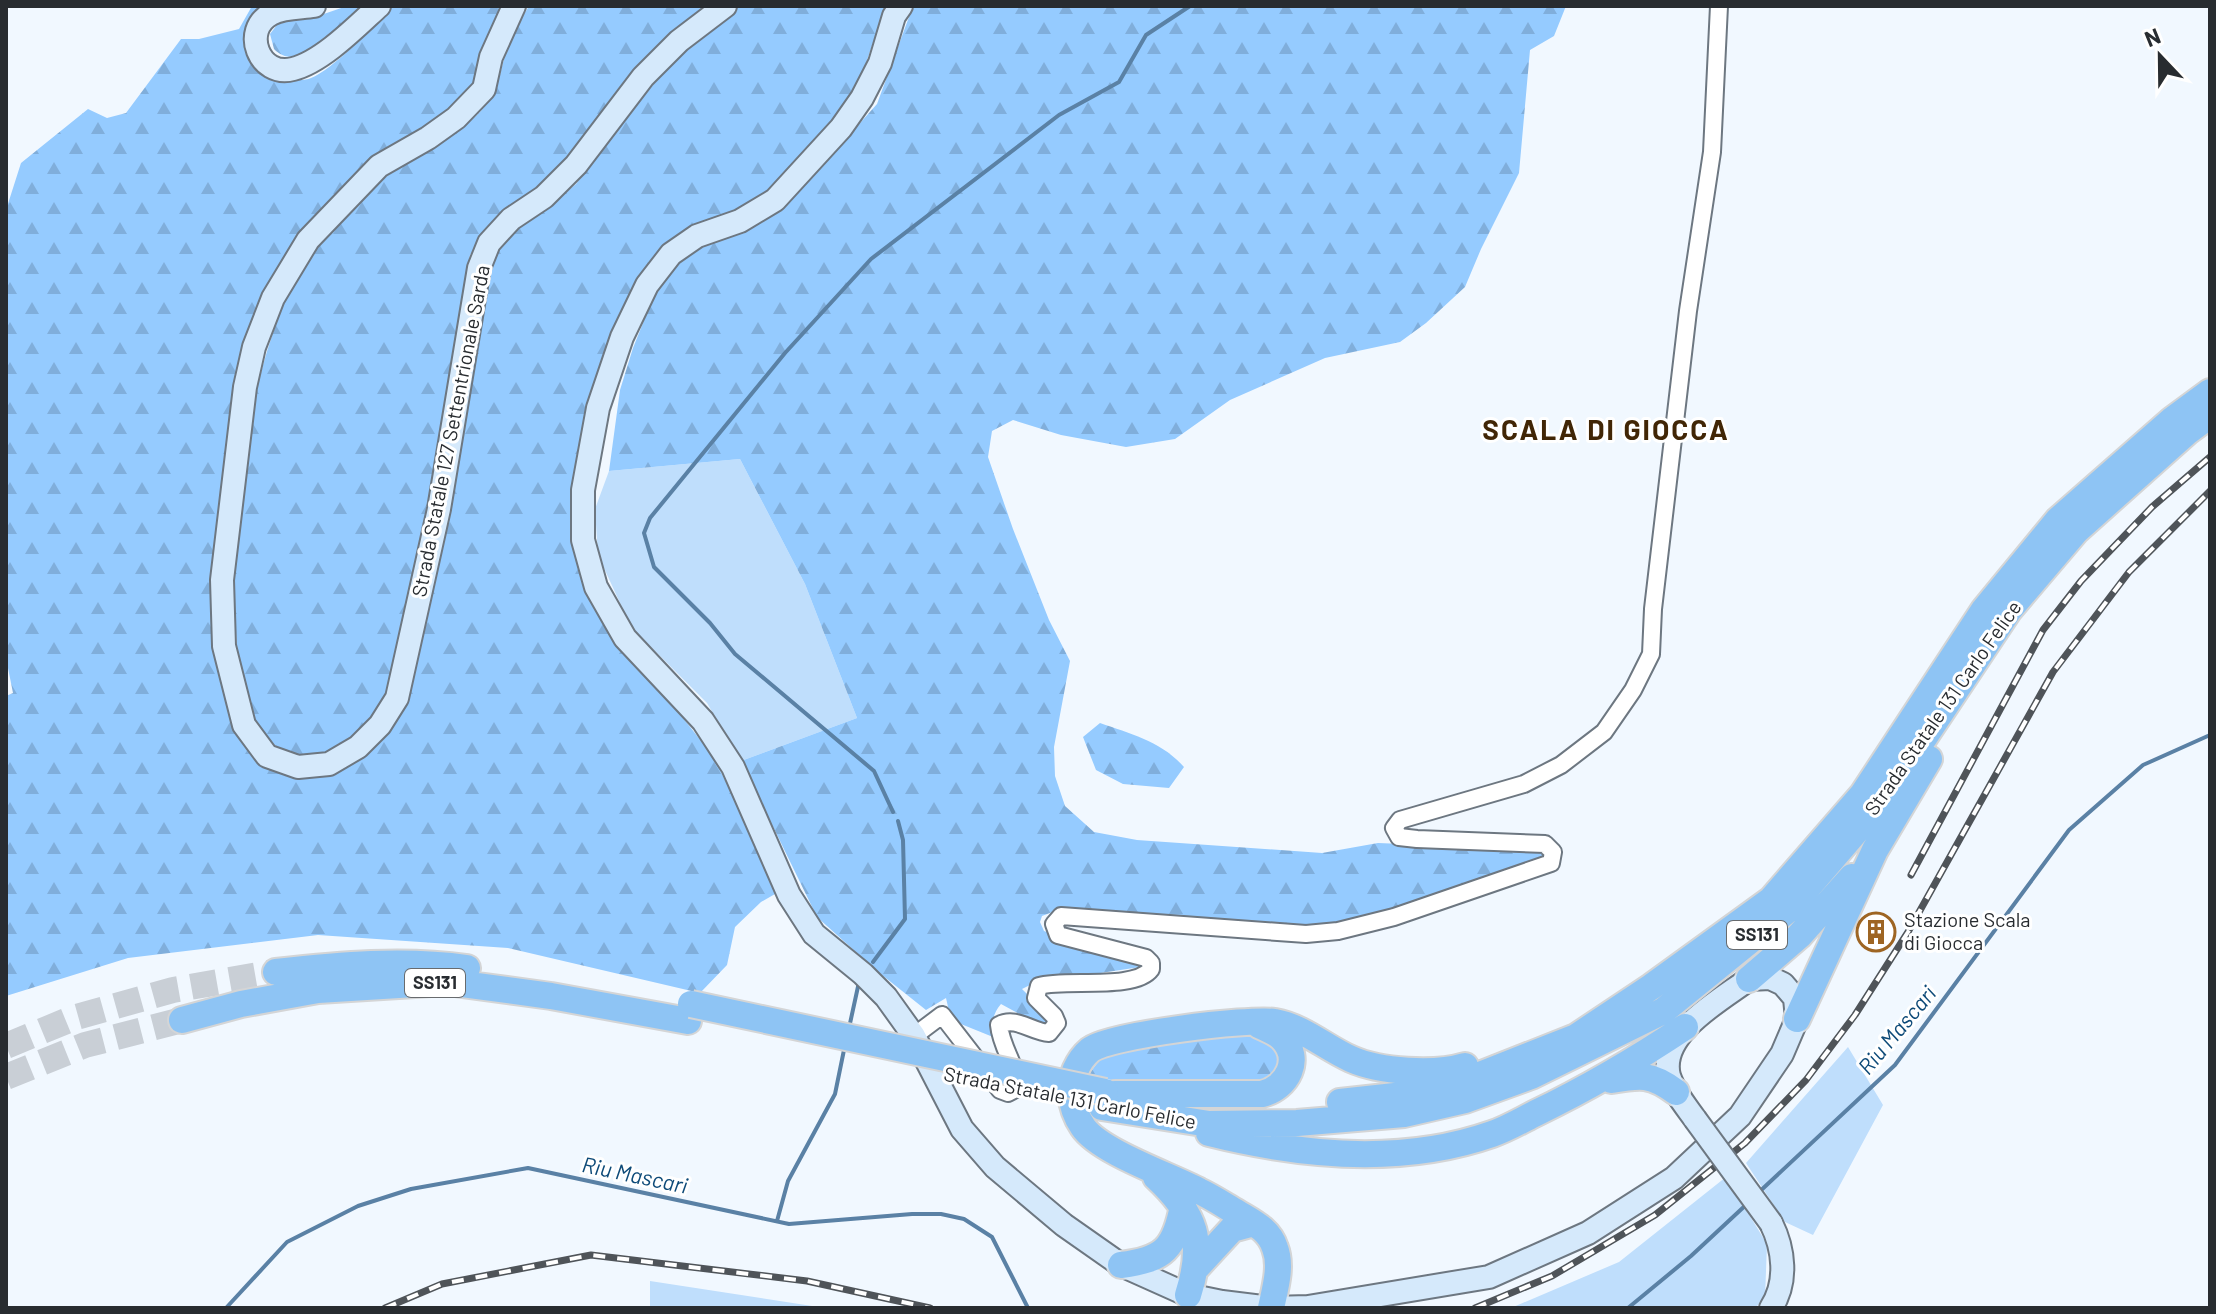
<svg xmlns="http://www.w3.org/2000/svg" width="2216" height="1314" viewBox="0 0 2216 1314" font-family="Barlow,sans-serif">
	<style>
		.green { fill: #bfdefc }
		.forest { fill: url(#forest-firs) }
		.lines { fill: none; stroke-linecap: round; stroke-linejoin: round }
		.stream { stroke: #5a81a5; stroke-width: 4 }
		.trunk-tunnel { stroke: #c9cfd6; stroke-width: 26; stroke-dasharray: 26 13; stroke-linecap: butt }
		.minor-casing { stroke: #6d7781; stroke-width: 20 }
		.secondary-casing { stroke: #6d7781; stroke-width: 26 }
		.trunk-casing { stroke: #d4d5d6; stroke-width: 30 }
		.minor { stroke: #fff; stroke-width: 16 }
		.secondary { stroke: #d5e9fb; stroke-width: 22 }
		.trunk { stroke: #8ec4f4; stroke-width: 26 }
		.rail-casing { stroke: #4f5459; stroke-width: 7 }
		.rail { stroke: #fff; stroke-width: 4; stroke-dasharray: 12; stroke-linecap: butt }
		.secondary-bridge-casing { stroke: #6d7781; stroke-width: 26; stroke-linecap: butt }
		.trunk-bridge-casing { stroke: #d4d5d6; stroke-width: 30; stroke-linecap: butt }
		.secondary-bridge { stroke: #d5e9fb; stroke-width: 22 }
		.trunk-bridge { stroke: #8ec4f4; stroke-width: 26 }
		.labels { text-anchor: middle; stroke-width: 6; stroke-linejoin: round; paint-order: stroke }
		.shield { fill: #fff; stroke: #686b6e; stroke-width: 2 }
		.shield-label { font-size: 18px; font-weight: bold; fill: #282c30 }
		.street-label { font-size: 20px; fill: #282c30; stroke: #fff }
		.poi-label { font-size: 20px; fill: #282c30; stroke: #fff; text-anchor: start }
		.water-label { font-size: 22px; font-style: italic; fill: #0d4a78; stroke: #fff }
		.district-label { font-size: 28px; font-weight: bold; letter-spacing: 2px; fill: #412606; stroke: #fff }
	</style>
	<defs>
		<pattern id="forest-firs" width="22" height="20" patternUnits="userSpaceOnUse" patternTransform="scale(2)"><rect width="22" height="20" fill="#95cbff"/><path d="M5 1l3.5 6h-7zM16 11l3.5 6h-7z" fill="#80aedb"/></pattern>
	</defs>
	<rect width="100%" height="100%" fill="#f1f8ff"/>
	<path class="green" d="M 740,459 L 805,584 L 857,718 L 741,761 L 707,703 L 631,627 L 598,555 L 595,509 L 609,471 Z
		M 1848,1047 L 1883,1105 L 1813,1235 L 1785,1222 L 1746,1163 Z
		M 1726,1177 L 1767,1244 L 1765,1298 L 1755,1308 L 1511,1308 L 1619,1262 Z
		M 650,1281 L 825,1308 L 650,1308 Z"/>
	<path class="forest" d="M 252,6 L 265,6 L 252,34 L 279,78 C 288,79 302,82 311,78 C 331,71 378,23 393,6 L 508,6 L 478,85 L 296,241 L 231,436 L 218,519 L 213,614 L 272,766 L 375,745 L 489,261 L 510,232 L 541,213 L 576,184 L 635,105 L 691,43 L 740,6 L 888,6 L 881,19 L 859,84 L 835,123 L 759,200 L 708,224 L 614,338 L 584,417 L 571,514 L 580,564 L 596,607 L 638,668 L 683,718 L 713,756 L 746,822 L 775,894 L 761,902 L 735,927 L 727,965 L 700,993 L 508,948 L 318,935 L 128,958 L 6,996 L 6,696 L 13,693 L 6,658 L 6,210 L 21,163 L 88,109 L 107,118 L 126,113 L 181,39 L 199,39 L 239,29 Z
		M 347,6 L 372,6 C 351,23 300,77 274,49 L 270,34 L 280,21 L 318,16 Z
		M 529,6 L 713,6 L 565,165 L 533,195 L 485,232 L 470,255 C 458,329 451,404 437,478 C 428,525 415,572 404,619 C 399,638 394,682 387,697 C 373,725 350,750 318,755 C 195,775 241,468 254,403 C 261,368 272,332 286,299 C 307,253 346,208 386,177 C 419,151 460,137 486,105 C 502,84 501,60 511,38 C 516,27 523,16 529,6 Z
		M 913,6 L 1566,6 L 1554,36 L 1530,50 L 1519,173 L 1481,249 L 1465,287 L 1426,323 L 1400,342 L 1325,358 L 1230,400 L 1175,439 L 1126,447 L 1061,435 L 1013,420 L 992,431 L 988,457 L 1013,529 L 1049,620 L 1070,661 L 1054,747 L 1055,776 L 1065,806 L 1094,832 L 1137,840 L 1322,853 L 1378,843 L 1529,849 L 1540,851 L 1544,856 L 1539,862 L 1351,922 L 1293,929 L 1063,908 L 1042,916 L 1040,922 L 1044,931 L 1147,966 L 1034,983 L 1022,989 L 1052,1019 L 1048,1025 L 1036,1023 L 1001,1004 C 992,1014 992,1024 993,1037 L 951,1020 L 946,998 L 926,1010 L 877,971 L 817,917 L 741,761 L 857,718 L 805,584 L 740,459 L 609,471 L 620,390 L 633,348 L 651,303 L 667,273 L 690,251 L 785,207 L 877,104 Z
		M 1100,723 C 1131,734 1161,741 1184,767 L 1169,788 L 1123,784 L 1096,770 L 1083,737 Z
		M 1258,1031 L 1269,1037 L 1283,1064 L 1273,1085 L 1144,1089 L 1089,1074 L 1101,1058 L 1113,1053 Z"/>
	<g class="lines">
		<path class="stream" d="M 893,812 L 874,771 L 735,654 L 710,623 L 654,567 L 644,533 L 650,518 L 785,353 L 871,259 L 1059,115 L 1119,82 L 1146,35 L 1190,6
			M 873,962 L 905,919 L 903,840 L 898,821
			M 849,1028 L 859,982
			M 1757,1194 L 1895,1065 L 2069,830 L 2143,765 L 2210,735
			M 777,1221 L 788,1181 L 835,1094 L 845,1045
			M 226,1308 L 287,1242 L 358,1206 L 411,1189 L 528,1168 L 789,1224 L 912,1214 L 941,1214 L 964,1219 L 992,1237 L 1028,1308
			M 1628,1308 L 1691,1256 L 1748,1203"/>
		<path class="trunk-tunnel" d="M 6,1046 L 76,1017 L 173,990 L 276,972
			M 6,1077 L 85,1045 L 182,1020"/>
		<g class="minor-casing">
			<path id="minor" d="M 914,1036 L 942,1015 L 1000,1090 L 1008,1093 L 1019,1087 C 1016,1065 1001,1047 999,1025 C 1016,1016 1032,1032 1049,1033 L 1057,1023 L 1054,1016 L 1036,998 L 1039,986 C 1064,978 1135,991 1151,969 L 1151,963 L 1146,958 L 1058,935 L 1054,924 L 1061,916 L 1306,934 L 1338,931 L 1394,917 L 1551,863 L 1553,852 L 1545,844 L 1417,839 L 1399,837 L 1394,828 L 1400,820 L 1524,784 L 1561,765 L 1604,732 L 1633,690 L 1651,654 L 1653,609 L 1688,311 L 1712,152 L 1719,6"/>
		</g>
		<g class="secondary-casing">
			<path id="secondary" d="M 314,6 C 301,8 283,7 271,14 C 241,30 259,78 293,69 C 322,62 357,26 379,6
				M 514,6 L 491,57 L 484,89 L 456,118 L 428,138 L 379,166 L 308,240 L 273,298 L 254,347 L 245,387 L 222,580 L 224,646 L 244,725 L 267,756 L 298,767 L 329,764 L 358,747 L 380,725 L 397,698 L 439,509 L 479,268 L 489,243 L 511,219 L 544,197 L 576,165 L 643,77 L 679,41 L 725,6
				M 901,6 L 894,16 L 880,63 L 862,98 L 841,128 L 775,200 L 740,221 L 697,236 L 671,254 L 647,285 L 622,337 L 598,408 L 583,490 L 583,540 L 596,587 L 625,638 L 703,721 L 733,767 L 789,895 L 814,934 L 863,974 L 886,997 L 914,1036 L 962,1129 L 995,1167 L 1064,1225 L 1121,1265 L 1188,1295 L 1222,1302 L 1271,1308 L 1308,1307 L 1489,1277 L 1588,1233 L 1674,1178 L 1740,1116 L 1782,1054 L 1797,1019 L 1795,998 L 1783,984 L 1770,978 L 1749,979 C 1721,1000 1658,1034 1669,1076 C 1674,1092 1685,1105 1695,1119
				M 1771,1223 C 1784,1249 1788,1282 1771,1308"/>
		</g>
		<g class="trunk-casing">
			<path id="trunk" d="M 276,972 C 339,965 403,959 467,968
				M 1749,979 L 1799,936 L 1852,877
				M 1797,1019 L 1875,850 L 1929,759
				M 182,1020 L 241,1004 L 318,990 L 447,982 L 551,996 L 688,1021
				M 1611,1080 C 1640,1075 1651,1073 1676,1092
				M 1115,1094 L 1262,1094 C 1287,1088 1303,1059 1282,1038 C 1276,1032 1267,1029 1259,1025
				M 1340,1102 L 1404,1095 L 1457,1084 L 1576,1037 L 1651,987 L 1771,900 L 1863,794 L 1984,610 L 2058,520 L 2172,420 L 2210,392
				M 1102,1107 L 1209,1124 L 1297,1123 L 1404,1114 L 1465,1100 L 1531,1076 L 1663,1011 L 1789,909 L 1882,801 L 2009,610 L 2076,531 L 2187,432 L 2210,415
				M 1209,1133 C 1301,1156 1401,1166 1492,1134 C 1507,1129 1522,1120 1536,1113 C 1588,1088 1637,1059 1685,1027
				M 1156,1177 C 1196,1214 1205,1242 1188,1295
				M 1121,1265 C 1164,1260 1175,1248 1183,1206
				M 1197,1267 L 1232,1229 L 1254,1223
				M 1271,1308 C 1275,1289 1282,1266 1275,1248 C 1269,1229 1252,1222 1236,1212 C 1224,1205 1212,1197 1199,1191 C 1171,1176 1100,1152 1083,1127 C 1076,1117 1072,1105 1071,1093 C 1070,1078 1078,1060 1090,1050 C 1109,1035 1249,1018 1275,1022 C 1303,1027 1326,1048 1351,1059 C 1380,1072 1435,1075 1465,1066"/>
		</g>
		<use href="#minor" class="minor"/>
		<use href="#secondary" class="secondary"/>
		<use href="#trunk" class="trunk"/>
		<g class="rail-casing">
			<path id="rail" d="M 1911,875 L 2043,630 L 2081,581 L 2152,507 L 2210,457
				M 385,1308 L 442,1284 L 591,1255 L 807,1281 L 930,1308
				M 1475,1308 L 1552,1276 L 1655,1215 L 1745,1143 L 1806,1080 L 1855,1015 L 1908,932 L 2053,672 L 2129,572 L 2210,491"/>
		</g>
		<use href="#rail" class="rail"/>
		<g class="secondary-bridge-casing">
			<path id="secondary-bridge" d="M 1695,1119 L 1771,1223"/>
		</g>
		<g class="trunk-bridge-casing">
			<path id="trunk-bridge" d="M 691,1004 L 1105,1092"/>
		</g>
		<use href="#secondary-bridge" class="secondary-bridge"/>
		<use href="#trunk-bridge" class="trunk-bridge"/>
	</g>
	<defs>
		<g id="building-ring" transform="scale(2)"><circle r="9.5" fill="#fff" stroke="#9e6523" stroke-width="1.5"/><path d="M-4-6H4V6H1V3H-1V6H-4ZM-2.5-4.3h1.7v1.8h-1.7ZM.8-4.3h1.7v1.8H.8ZM-2.5-1h1.7V.8h-1.7ZM.8-1h1.7V.8H.8Z" fill="#9e6523"/></g>
	</defs>
	<g fill-rule="evenodd">
		<use href="#building-ring" x="1876" y="932"/>
	</g>
	<g class="labels">
		<g class="shield">
			<rect x="1727" y="921" width="60" height="28" rx="6"/>
			<rect x="405" y="969" width="60" height="28" rx="6"/>
		</g>
		<g class="shield-label">
			<text x="1757" y="941">SS131</text>
			<text x="435" y="989">SS131</text>
		</g>
		<g class="street-label">
			<text transform="translate(451 431) rotate(-79)" y="7">Strada Statale 127 Settentrionale Sarda</text>
			<text transform="translate(1943 708) rotate(-55)" y="7">Strada Statale 131 Carlo Felice</text>
			<text transform="translate(1070 1098) rotate(11)" y="7">Strada Statale 131 Carlo Felice</text>
		</g>
		<g class="poi-label">
			<text x="1904" y="927">Stazione Scala<tspan x="1904" dy="23">di Giocca</tspan></text>
		</g>
		<g class="water-label">
			<text transform="translate(1897 1030) rotate(-50)" y="8">Riu Mascari</text>
			<text transform="translate(635 1175) rotate(12)" y="8">Riu Mascari</text>
		</g>
		<g class="district-label">
			<text x="1606" y="440">SCALA DI GIOCCA</text>
		</g>
	</g>
	<rect width="2216" height="1314" fill="none" stroke="#282c30" stroke-width="16"/>
	<g transform="translate(2160 56) rotate(338)" stroke="#ffffff" stroke-width="6" paint-order="stroke">
	<path d="M0-6L14 30L0 20L-14 30Z" fill="#282c30"/>
	<text y="-12" font-size="22" font-weight="bold" text-anchor="middle" fill="#282c30">N</text>
	</g>
</svg>
